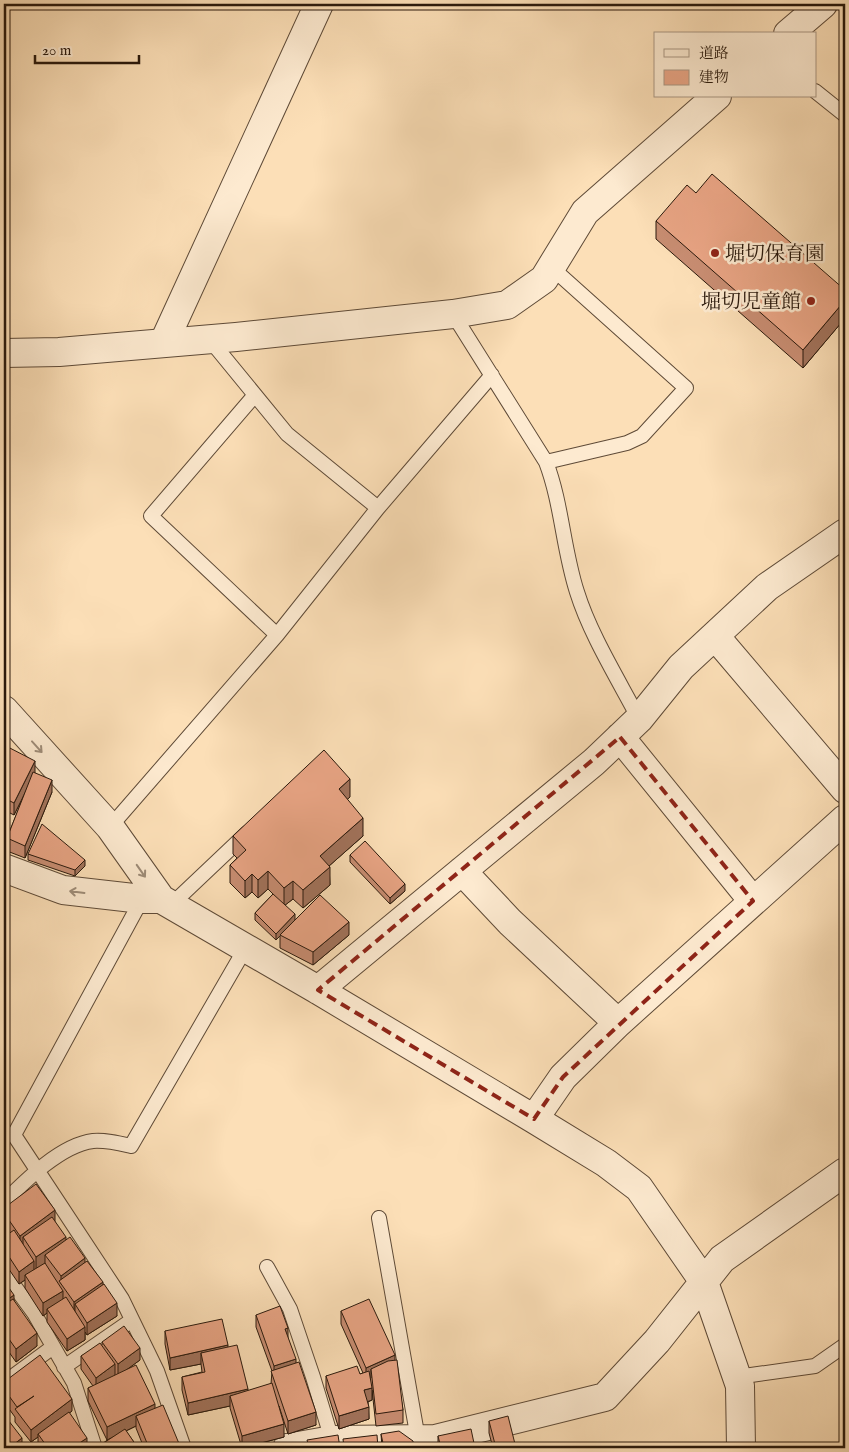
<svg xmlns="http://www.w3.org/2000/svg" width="849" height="1452" viewBox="0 0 849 1452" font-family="'IM FELL English','Noto Serif JP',serif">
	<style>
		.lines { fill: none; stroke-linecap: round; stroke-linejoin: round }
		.service-casing { stroke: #5e4a37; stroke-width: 16 }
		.minor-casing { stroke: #5e4a37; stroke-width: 30 }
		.tertiary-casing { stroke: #5e4a37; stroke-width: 30 }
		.service { stroke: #fdead0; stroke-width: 14 }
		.minor { stroke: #fdead0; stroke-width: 28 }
		.tertiary { stroke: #fdead0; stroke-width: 28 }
		.wall { fill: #c88d72; stroke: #2a190c }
		.shaded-wall { fill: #a2735c; stroke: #2a190c }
		.building { fill: #e8a484; stroke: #2a190c }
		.oneway { stroke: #9e8c78 }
		.marked { fill: none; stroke: #8f2418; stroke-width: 4; stroke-dasharray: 10 6; stroke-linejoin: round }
		.poi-dot { fill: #8f2418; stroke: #fdead0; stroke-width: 2 }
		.labels { text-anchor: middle; stroke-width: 5; stroke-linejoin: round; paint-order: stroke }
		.poi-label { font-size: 20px; fill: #2a190c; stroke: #fdead0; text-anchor: start }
	</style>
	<rect width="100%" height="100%" fill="#fcdfb7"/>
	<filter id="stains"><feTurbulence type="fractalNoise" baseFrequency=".004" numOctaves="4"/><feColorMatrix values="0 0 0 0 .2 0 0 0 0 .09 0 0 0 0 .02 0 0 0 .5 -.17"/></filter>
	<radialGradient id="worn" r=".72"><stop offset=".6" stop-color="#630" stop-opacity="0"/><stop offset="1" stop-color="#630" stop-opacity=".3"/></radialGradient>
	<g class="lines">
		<g class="service-casing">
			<path id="service" d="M 815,91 L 845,115
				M 453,314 L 546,462 L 627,443 L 642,436 L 686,388 L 551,267
				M 210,340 L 287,434 L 378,508 L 492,375
				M 254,396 L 151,516 L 277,635
				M 546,462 C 562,504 563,549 577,592 C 590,634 618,679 639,719
				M 110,827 L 277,635 L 378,508
				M 142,899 L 14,1135 L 122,1299 L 157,1371 L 184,1448
				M 171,905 L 247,833
				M 4,1202 C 26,1180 61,1145 93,1141 C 106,1140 118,1143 131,1146 L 245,949
				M 379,1218 L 418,1439
				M 267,1267 L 290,1309 L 313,1377 L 332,1440
				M 4,1272 L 34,1313 L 74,1383 L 95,1448
				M 64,1367 L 132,1320
				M 737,1377 L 815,1366 L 845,1345
				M 4,1383 L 53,1347"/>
		</g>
		<g class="minor-casing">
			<path id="minor" d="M 788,34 L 823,4
				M 4,353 L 59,352 L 236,337 L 453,314 L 507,305 L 544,279 L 585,212 L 717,96
				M 715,636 L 845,789
				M 4,710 L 110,827 L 161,899 L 318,990 L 534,1119 L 606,1163 L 639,1188 L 704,1282 L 740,1386 L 741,1448
				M 620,737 L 753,901
				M 4,868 L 63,890 L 142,899 L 161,899
				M 462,871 L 510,922 L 618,1023
				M 318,990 L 594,762 L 639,719 L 681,667 L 767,587 L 845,533
				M 534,1119 L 563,1077 L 618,1023 L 845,819
				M 287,1448 L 332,1440 L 435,1439 L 605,1397 L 657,1341 L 722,1259 L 845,1172"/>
		</g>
		<g class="tertiary-casing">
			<path id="tertiary" d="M 164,342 L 319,4"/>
		</g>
		<use href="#service" class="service"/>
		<use href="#minor" class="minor"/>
		<use href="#tertiary" class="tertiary"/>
	</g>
	<path class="wall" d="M 696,193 L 845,290 L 845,327 L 841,323 L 803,368 L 656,239 L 656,221 Z
		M 4,745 L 35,773 L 52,792 L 25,858 L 7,851 L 7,838 L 25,793 L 14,815 L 4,810 Z
		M 350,797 L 347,799 L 363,836 L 329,866 L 330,885 L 303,908 L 293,899 L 285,905 L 295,921 L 349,935 L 313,965 L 280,948 L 280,936 L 276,940 L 255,920 L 255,913 L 273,894 L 268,889 L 258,898 L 252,892 L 245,898 L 230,883 L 230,865 L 237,858 L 233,854 L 233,836 Z
		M 28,854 L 85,866 L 75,876 L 28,860 Z
		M 350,855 L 405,891 L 390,904 L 350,862 Z
		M 4,1208 L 55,1222 L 66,1240 L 85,1262 L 103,1285 L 117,1316 L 87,1335 L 85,1332 L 85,1340 L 67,1351 L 47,1322 L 47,1313 L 43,1316 L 25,1288 L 25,1280 L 19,1284 L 4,1262 L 4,1237 L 9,1233 L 4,1226 Z
		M 4,1281 L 37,1346 L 16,1362 L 4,1345 Z
		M 341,1311 L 395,1361 L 403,1410 L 403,1423 L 376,1426 L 372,1390 L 372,1400 L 368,1402 L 369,1419 L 339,1429 L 326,1388 L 326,1376 L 360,1374 L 363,1373 L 341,1324 Z
		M 256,1315 L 288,1338 L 316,1425 L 288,1434 L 279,1406 L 284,1437 L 242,1448 L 230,1408 L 230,1406 L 188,1415 L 182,1390 L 182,1377 L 202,1372 L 201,1364 L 170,1370 L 165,1344 L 165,1331 L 228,1347 L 248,1391 L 271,1384 L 272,1371 L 256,1327 Z
		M 102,1342 L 140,1360 L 126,1370 L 155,1408 L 180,1448 L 144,1448 L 136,1428 L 136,1426 L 126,1431 L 138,1448 L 102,1448 L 102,1444 L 110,1438 L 107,1440 L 88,1401 L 88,1388 L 93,1386 L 81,1369 L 81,1356 L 102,1345 Z
		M 4,1382 L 72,1411 L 69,1413 L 87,1448 L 39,1448 L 38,1447 L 38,1437 L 31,1442 L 15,1422 L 15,1417 L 4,1402 Z
		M 489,1421 L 516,1448 L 493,1448 L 489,1433 Z
		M 381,1434 L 414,1448 L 382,1448 Z
		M 438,1436 L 475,1448 L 438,1448 Z"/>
	<path class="shaded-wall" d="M 841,305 L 841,323 L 803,368 L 803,350 Z
		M 35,761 L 35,773 L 14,815 L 14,803 Z
		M 350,779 L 350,797 L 339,807 L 339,789 Z
		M 52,780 L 52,792 L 25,858 L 25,846 Z
		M 363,818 L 363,836 L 320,874 L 320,856 Z
		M 85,860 L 85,866 L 75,876 L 75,870 Z
		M 330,867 L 330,885 L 303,908 L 303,890 Z
		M 268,871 L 268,889 L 258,898 L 258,880 Z
		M 252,874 L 252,892 L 245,898 L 245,881 Z
		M 293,881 L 293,899 L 284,906 L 284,888 Z
		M 405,884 L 405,891 L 390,904 L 390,898 Z
		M 295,914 L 295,921 L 276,940 L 276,934 Z
		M 349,922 L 349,935 L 313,965 L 313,952 Z
		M 55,1210 L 55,1223 L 23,1237 L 23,1247 L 20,1248 L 20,1236 Z
		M 66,1237 L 66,1250 L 45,1255 L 45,1264 L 36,1270 L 36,1257 Z
		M 85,1258 L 85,1271 L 61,1284 L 61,1276 Z
		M 34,1261 L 34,1274 L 25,1275 L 25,1280 L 19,1284 L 19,1272 Z
		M 103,1282 L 103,1295 L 75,1304 L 75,1314 L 74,1315 L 74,1302 Z
		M 63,1291 L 63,1303 L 47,1309 L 47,1313 L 43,1316 L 43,1303 Z
		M 14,1295 L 14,1307 L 4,1315 L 4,1302 Z
		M 117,1303 L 117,1316 L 87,1335 L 87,1323 Z
		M 85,1327 L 85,1340 L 67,1351 L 67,1339 Z
		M 288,1328 L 288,1341 L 285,1329 Z
		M 37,1333 L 37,1346 L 16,1362 L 16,1349 Z
		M 228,1345 L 228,1358 L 201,1353 L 201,1364 L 170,1370 L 170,1358 Z
		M 140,1348 L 140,1360 L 118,1376 L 118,1364 Z
		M 7,1355 L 7,1368 L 4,1370 L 4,1357 Z
		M 395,1355 L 395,1368 L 371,1369 L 371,1378 L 366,1381 L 366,1368 Z
		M 296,1359 L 296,1371 L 274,1379 L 274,1366 Z
		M 115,1364 L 115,1377 L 96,1390 L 96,1378 Z
		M 372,1388 L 372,1400 L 364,1403 L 364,1390 Z
		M 248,1389 L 248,1402 L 230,1396 L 230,1406 L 188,1415 L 188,1403 Z
		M 72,1399 L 72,1411 L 40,1436 L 38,1434 L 38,1437 L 31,1442 L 31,1430 Z
		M 155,1404 L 155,1417 L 136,1416 L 136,1426 L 107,1440 L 107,1427 Z
		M 369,1407 L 369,1419 L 339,1429 L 339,1416 Z
		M 316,1412 L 316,1425 L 288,1434 L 288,1421 Z
		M 284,1424 L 284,1437 L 242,1448 L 242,1436 Z
		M 22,1438 L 22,1448 L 9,1448 Z
		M 87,1438 L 87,1448 L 72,1448 Z"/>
	<path class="building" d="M 712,174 L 845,290 L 845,309 L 841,305 L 803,350 L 656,221 L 687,185 L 696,193 Z
		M 4,745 L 35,761 L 14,803 L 4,798 Z
		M 324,750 L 350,779 L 339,789 L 363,818 L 320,856 L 330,867 L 303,890 L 293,881 L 284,888 L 268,871 L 258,880 L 252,874 L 245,881 L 230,865 L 246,850 L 233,836 Z
		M 33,772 L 52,780 L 25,846 L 7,838 Z
		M 42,824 L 85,860 L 75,870 L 28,854 Z
		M 365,841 L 405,884 L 390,898 L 350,855 Z
		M 273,894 L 295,914 L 276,934 L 255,913 Z
		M 320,895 L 349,922 L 313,952 L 280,935 Z
		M 36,1184 L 55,1210 L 20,1236 L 4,1213 L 4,1208 Z
		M 52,1217 L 66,1237 L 36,1257 L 23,1237 Z
		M 14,1230 L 34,1261 L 19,1272 L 4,1249 L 4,1237 Z
		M 70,1237 L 85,1258 L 61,1276 L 45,1255 Z
		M 87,1261 L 103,1282 L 74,1302 L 59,1281 Z
		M 45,1263 L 63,1291 L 43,1303 L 25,1275 Z
		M 4,1281 L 14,1295 L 4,1302 Z
		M 104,1284 L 117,1303 L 87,1323 L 75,1304 Z
		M 66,1297 L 85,1327 L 67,1339 L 47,1309 Z
		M 13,1299 L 37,1333 L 16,1349 L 4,1332 L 4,1305 Z
		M 369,1299 L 395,1355 L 366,1368 L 341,1311 Z
		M 280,1306 L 288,1328 L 285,1329 L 296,1359 L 274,1366 L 256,1315 Z
		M 222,1319 L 228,1345 L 170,1358 L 165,1331 Z
		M 124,1326 L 140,1348 L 118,1364 L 102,1342 Z
		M 100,1343 L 115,1364 L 96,1378 L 81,1356 Z
		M 237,1345 L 248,1389 L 188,1403 L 182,1377 L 205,1372 L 201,1353 Z
		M 4,1351 L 7,1355 L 4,1357 Z
		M 40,1355 L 72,1399 L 31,1430 L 15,1409 L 34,1396 L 17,1407 L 4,1389 L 4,1382 Z
		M 397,1360 L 403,1410 L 376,1414 L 371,1369 L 388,1361 Z
		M 299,1362 L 316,1412 L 288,1421 L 271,1371 Z
		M 136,1365 L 155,1404 L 107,1427 L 88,1388 Z
		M 357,1366 L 360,1374 L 369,1371 L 372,1388 L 364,1390 L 369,1407 L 339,1416 L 326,1376 Z
		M 272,1383 L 284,1424 L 242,1436 L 230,1396 Z
		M 163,1405 L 180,1446 L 174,1448 L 149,1448 L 136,1416 Z
		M 69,1412 L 87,1438 L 72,1448 L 48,1448 L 38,1434 Z
		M 5,1416 L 22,1438 L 9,1448 L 4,1448 L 4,1418 Z
		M 508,1416 L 516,1448 L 496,1448 L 489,1421 Z
		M 125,1429 L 138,1448 L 105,1448 L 102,1444 Z
		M 471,1429 L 475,1448 L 441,1448 L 438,1436 Z
		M 399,1431 L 413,1441 L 414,1448 L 384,1448 L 381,1434 Z
		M 338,1435 L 340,1448 L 309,1448 L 307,1440 Z
		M 377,1435 L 378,1448 L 344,1448 L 343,1439 Z"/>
	<defs><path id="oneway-shaft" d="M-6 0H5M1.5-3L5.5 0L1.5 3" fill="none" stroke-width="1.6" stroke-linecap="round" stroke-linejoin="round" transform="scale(1.25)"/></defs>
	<g class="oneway">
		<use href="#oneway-shaft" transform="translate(37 747) rotate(48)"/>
		<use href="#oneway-shaft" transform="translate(141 871) rotate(55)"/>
		<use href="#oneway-shaft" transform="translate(77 892) rotate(-173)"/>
	</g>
	<path class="marked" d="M 620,737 L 753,901 L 563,1077 L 534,1119 L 318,990 Z"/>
	<g class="poi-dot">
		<circle cx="715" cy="253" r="5"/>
		<circle cx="811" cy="301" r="5"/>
	</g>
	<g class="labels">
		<g class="poi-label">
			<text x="725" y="260">堀切保育園</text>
			<text x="801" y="308" text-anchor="end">堀切児童館</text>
		</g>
	</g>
	<rect width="849" height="1452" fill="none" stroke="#fcdfb7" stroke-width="20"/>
	<rect x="5" y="5" width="839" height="1442" fill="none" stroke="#2a190c" stroke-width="2.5"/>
	<rect x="10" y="10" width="829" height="1432" fill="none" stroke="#2a190c"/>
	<rect x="654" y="32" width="162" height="65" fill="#fdead0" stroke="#a99682"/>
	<rect x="664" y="49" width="25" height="8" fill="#fdead0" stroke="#a99682"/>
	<text x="699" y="58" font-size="15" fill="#2a190c">道路</text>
	<rect x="664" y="70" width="25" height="15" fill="#e8a484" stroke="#a99682"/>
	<text x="699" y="82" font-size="15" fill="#2a190c">建物</text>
	<path d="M35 55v8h104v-8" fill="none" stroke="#2a190c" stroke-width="2.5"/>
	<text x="42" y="55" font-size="15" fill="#2a190c" stroke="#fdead0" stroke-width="4" paint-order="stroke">20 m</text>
	<rect width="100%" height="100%" filter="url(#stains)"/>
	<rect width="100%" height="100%" fill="url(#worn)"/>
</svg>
